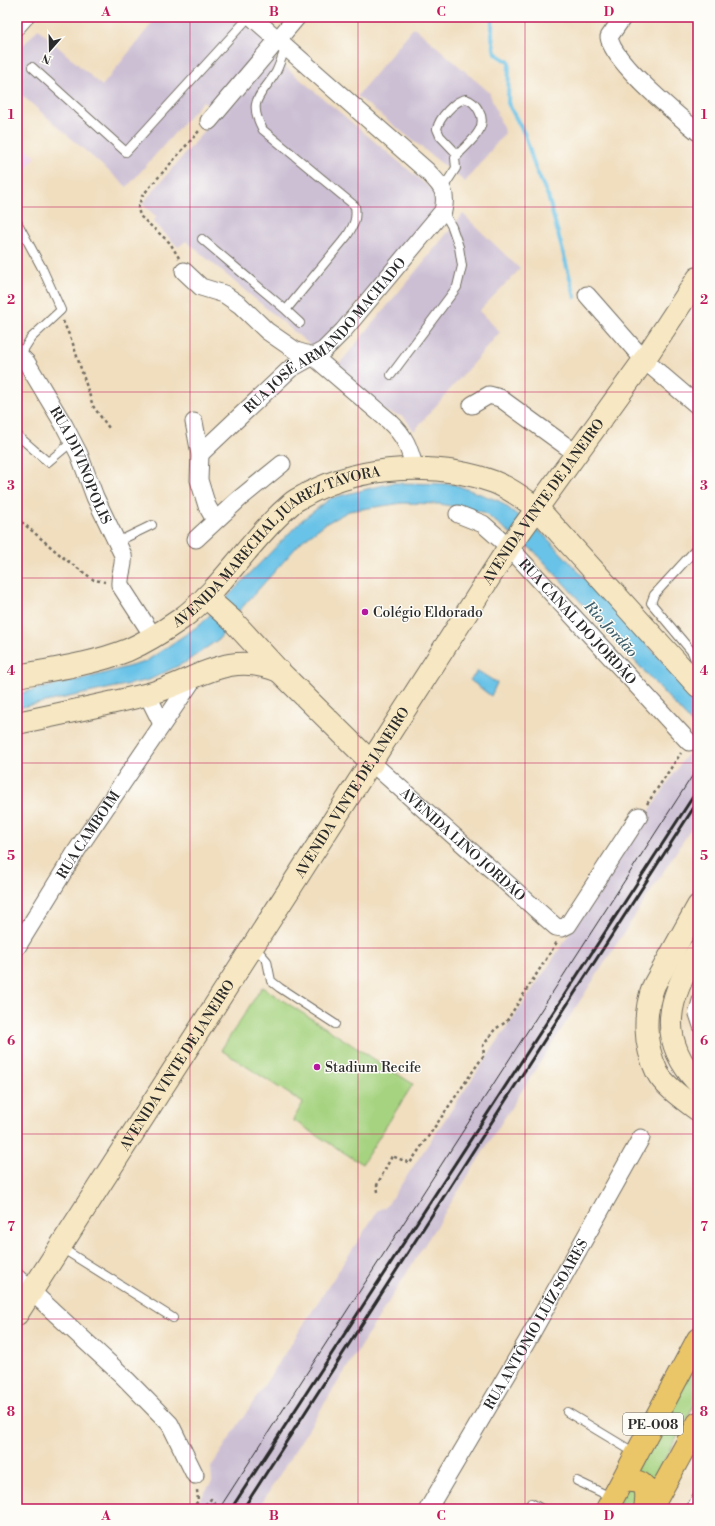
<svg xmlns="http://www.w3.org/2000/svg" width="715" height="1526" viewBox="0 0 715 1526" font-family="'Libre Bodoni',serif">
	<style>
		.built { fill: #edd1e9 }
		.industrial { fill: #ccbfd4 }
		.green { fill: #a6d380; stroke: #687f56 }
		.water { fill: #69c2e7; stroke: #4a7689 }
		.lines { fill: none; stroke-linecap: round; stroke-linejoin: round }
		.stream { stroke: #69c2e7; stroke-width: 4 }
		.lane-casing { stroke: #706a5f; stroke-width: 10 }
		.street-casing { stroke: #706a5f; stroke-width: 19 }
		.secondary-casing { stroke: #706a5f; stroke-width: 24 }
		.highway-casing { stroke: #706a5f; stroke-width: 24 }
		.path { stroke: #706a5f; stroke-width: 2.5; stroke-dasharray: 3 3; stroke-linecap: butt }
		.lane { stroke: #fff; stroke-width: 8 }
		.street { stroke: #fff; stroke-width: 17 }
		.secondary { stroke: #f7e8c3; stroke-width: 22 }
		.highway { stroke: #ebc669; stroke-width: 22 }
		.tram { stroke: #2b2b2b; stroke-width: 1 }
		.rail { stroke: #2b2b2b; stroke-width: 3 }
		.path-bridge { stroke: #706a5f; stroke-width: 2.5; stroke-dasharray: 3 3; stroke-linecap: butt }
		.grid { fill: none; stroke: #c2185b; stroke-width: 1; stroke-opacity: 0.55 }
		.poi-dot { fill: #b5179e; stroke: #fdfcf7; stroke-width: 1.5 }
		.labels { text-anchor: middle; stroke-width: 3; stroke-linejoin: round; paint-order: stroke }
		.shield { fill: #fdfcf7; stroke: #6a6a68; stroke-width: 1 }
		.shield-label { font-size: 13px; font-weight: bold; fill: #2b2b2b }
		.street-label { font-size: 14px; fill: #2b2b2b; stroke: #fdfcf7 }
		.poi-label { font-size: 14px; fill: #2b2b2b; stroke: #fdfcf7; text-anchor: start }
		.water-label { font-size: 15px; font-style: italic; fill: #41606d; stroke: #fdfcf7 }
		.neatline { fill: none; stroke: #c2185b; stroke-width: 1.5 }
		.grid-label { font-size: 13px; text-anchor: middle; font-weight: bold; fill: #c2185b }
	</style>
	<rect width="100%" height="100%" fill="#fdfcf7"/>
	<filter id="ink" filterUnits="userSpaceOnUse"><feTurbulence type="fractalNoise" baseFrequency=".025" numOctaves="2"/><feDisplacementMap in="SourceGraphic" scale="8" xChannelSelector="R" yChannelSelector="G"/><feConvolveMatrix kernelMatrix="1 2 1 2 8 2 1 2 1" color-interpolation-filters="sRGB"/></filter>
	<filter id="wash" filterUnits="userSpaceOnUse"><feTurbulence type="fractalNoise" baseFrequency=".012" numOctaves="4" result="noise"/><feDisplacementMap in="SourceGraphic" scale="16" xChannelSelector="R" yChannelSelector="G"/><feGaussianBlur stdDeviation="0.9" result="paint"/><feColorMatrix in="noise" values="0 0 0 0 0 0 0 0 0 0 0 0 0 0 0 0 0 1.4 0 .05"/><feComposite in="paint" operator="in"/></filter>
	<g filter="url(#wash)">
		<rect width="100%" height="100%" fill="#f0debf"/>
		<path class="built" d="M 17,140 L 36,157 L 18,178 L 17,177 Z"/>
		<path class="industrial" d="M 157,17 L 235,17 L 268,43 L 212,108 L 203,101 L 127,187 L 17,91 L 17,52 L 38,29 L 102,86 Z
			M 414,27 L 489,92 L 505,133 L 465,182 L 357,96 Z
			M 270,54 L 436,193 L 433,218 L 316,350 L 186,241 L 178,247 L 153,221 L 157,217 L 142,204 Z
			M 463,214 L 520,269 L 479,311 L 500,332 L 414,431 L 404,417 L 384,411 L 336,368 Z
			M 690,749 L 698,757 L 698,818 L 505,1117 L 258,1509 L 193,1509 L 212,1482 L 211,1467 L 378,1210 L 386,1207 L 551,962 Z"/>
		<path class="green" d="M 262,987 L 413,1084 L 362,1164 L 293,1120 L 303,1103 L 221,1050 Z
			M 698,1356 L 698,1399 L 637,1509 L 615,1509 Z"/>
		<path class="water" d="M 392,483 L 453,484 L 499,501 L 545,536 L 698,699 L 698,730 L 535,552 L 483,512 L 440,504 L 402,503 L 349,511 L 325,524 L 302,541 L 238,612 L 219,639 L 186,662 L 149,680 L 17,708 L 17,694 L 95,676 L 145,662 L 201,624 L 302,520 L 331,498 Z
			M 478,671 L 497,683 L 491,696 L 470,680 Z"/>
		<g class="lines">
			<path class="stream" d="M 492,17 L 492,37 L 495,53 L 509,62 L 508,103 L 525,135 L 535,167 L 548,196 L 575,297"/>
		</g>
	</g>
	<g filter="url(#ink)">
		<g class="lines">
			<g class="lane-casing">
				<path id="lane" d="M 286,46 C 283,54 280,64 276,72 C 262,96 246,99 263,130 L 355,206 C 357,219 354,225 347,236 L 286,310 L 300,323
					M 32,67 L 126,152 L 249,17
					M 443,188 L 456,168 L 455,158 C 466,144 490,130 479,111 C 476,105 473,101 466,99 C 455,100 439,118 437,129 L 440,136 L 458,155
					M 17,222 L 42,268 L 61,310 L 31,338 L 22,352 L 24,357
					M 202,239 L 286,310
					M 391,375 L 457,287 L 462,266 L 459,247 L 452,227 L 443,211
					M 17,435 L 48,462 L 72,442
					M 117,542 L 152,525
					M 698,547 L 654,595 L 651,603 L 692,652 L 698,667
					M 254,946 L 267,961 L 271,981 L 280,988 L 335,1024
					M 698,995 L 693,1013 L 698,1028
					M 60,1247 L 173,1318
					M 567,1412 L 635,1453
					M 577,1481 L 613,1498
					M 531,1503 L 542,1509
					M 690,1509 L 698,1494"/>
			</g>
			<g class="street-casing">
				<g id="street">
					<path d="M 623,17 L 609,37 C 612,61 677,115 698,132"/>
					<path d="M 17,26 L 25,17"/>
					<path d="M 209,121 L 297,17"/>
					<path d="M 184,271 L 201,287 L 224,294 L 240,305 L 267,331 L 296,351 L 313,356 L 389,421 C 406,437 409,448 415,469"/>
					<path d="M 587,295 L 644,360 L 698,406"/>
					<path id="s1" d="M 17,353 L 27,363 L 64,425 L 79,454 L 95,497 L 123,555 C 125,565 119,574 120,585 L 153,636"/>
					<path d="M 472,405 L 489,395 L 500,398 L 577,454"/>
					<path d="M 194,422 L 200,454 L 199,480 L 207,506 L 215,520"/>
					<path id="s2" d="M 200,454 L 290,369 L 324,350 L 343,331 L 443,211 C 448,190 440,185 427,171 L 252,17"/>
					<path id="s3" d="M 458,514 L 483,524 L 509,547 L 689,742"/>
					<path d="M 196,539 L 239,499 L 282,464"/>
					<path d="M 147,694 L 162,724"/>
					<path id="s4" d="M 372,763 L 556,927 L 562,928 L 568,925 L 639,816"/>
					<path id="s5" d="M 17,947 L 77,850 L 196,675"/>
					<path d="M 17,1278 L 122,1375 L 170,1424 L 195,1475"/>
					<path id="s6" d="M 428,1509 L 526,1343 L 641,1138"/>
				</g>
			</g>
			<g class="secondary-casing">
				<g id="secondary">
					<path d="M 206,597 L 233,621 L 279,671 L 372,763"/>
					<path id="s7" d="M 17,676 C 54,669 93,664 128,650 C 146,642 165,630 181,619 C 224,587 250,539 291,504 C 296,499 303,497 309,493 C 363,465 438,461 494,482 C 510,488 524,499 538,509 L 698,686"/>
					<path d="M 17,723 C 60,714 103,705 145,695 C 195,683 225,649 279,671"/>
					<path d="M 698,906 L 654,985 C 643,1013 644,1045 657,1072 C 664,1086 686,1101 698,1110"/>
					<path d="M 698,951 C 667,998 657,1039 698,1083"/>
					<path id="s8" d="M 17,1314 L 509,547 L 644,360 L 698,278"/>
				</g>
			</g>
			<g class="highway-casing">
				<path id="highway" d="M 624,1481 C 647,1479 648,1489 645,1509
					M 607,1509 L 698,1339
					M 651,1509 L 698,1423"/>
			</g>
			<path class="path" d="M 179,258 L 170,243 L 140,216 L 138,208 L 142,196 L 199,131
				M 63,321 L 73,344 L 93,406 L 109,428
				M 17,518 L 65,559 L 94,580 L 105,582
				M 647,804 L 681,753
				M 378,1192 L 377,1185 L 392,1156 L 410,1163 L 484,1055 L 483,1046 L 495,1029 L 506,1022 L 557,942
				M 192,1509 L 198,1501 L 197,1490"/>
			<use href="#lane" class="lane"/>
			<use href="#street" class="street"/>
			<use href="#secondary" class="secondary"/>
			<use href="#highway" class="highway"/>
			<path class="tram" d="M 219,1509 L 698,767"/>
			<path class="rail" d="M 231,1509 L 698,789
				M 243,1509 L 698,801"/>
			<path class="path-bridge" d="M 201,1509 L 211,1499 L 223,1509"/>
		</g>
	</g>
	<path class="grid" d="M 190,17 L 190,1509M 358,17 L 358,1509M 525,17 L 525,1509M 17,207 L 698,207M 17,392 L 698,392M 17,578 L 698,578M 17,763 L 698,763M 17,948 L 698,948M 17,1134 L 698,1134M 17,1319 L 698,1319"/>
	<g class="poi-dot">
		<circle cx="365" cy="612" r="4"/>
		<circle cx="317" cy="1067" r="4"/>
	</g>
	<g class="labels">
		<rect class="shield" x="623" y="1413" width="60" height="22" rx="3"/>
		<g class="shield-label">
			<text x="653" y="1429">PE-008</text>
		</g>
		<g class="street-label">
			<text dy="5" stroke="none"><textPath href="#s2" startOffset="173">RUA JOSÉ ARMANDO MACHADO</textPath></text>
			<text dy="5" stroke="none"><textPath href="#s1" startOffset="130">RUA DIVINOPOLIS</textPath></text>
			<text dy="5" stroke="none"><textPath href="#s8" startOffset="968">AVENIDA VINTE DE JANEIRO</textPath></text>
			<text dy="5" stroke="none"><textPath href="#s7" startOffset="299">AVENIDA MARECHAL JUAREZ TÁVORA</textPath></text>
			<text dy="5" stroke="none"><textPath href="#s3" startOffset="163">RUA CANAL DO JORDÃO</textPath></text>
			<text dy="5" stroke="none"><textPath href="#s8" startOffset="620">AVENIDA VINTE DE JANEIRO</textPath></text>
			<text dy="5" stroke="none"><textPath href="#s5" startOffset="133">RUA CAMBOIM</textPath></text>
			<text dy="5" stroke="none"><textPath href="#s4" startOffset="122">AVENIDA LINO JORDÃO</textPath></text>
			<text dy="5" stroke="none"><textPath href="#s8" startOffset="296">AVENIDA VINTE DE JANEIRO</textPath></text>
			<text dy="5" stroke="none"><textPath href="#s6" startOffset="214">RUA ANTÔNIO LUÍZ SOARES</textPath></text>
		</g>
		<g class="poi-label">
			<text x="373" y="617">Colégio Eldorado</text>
			<text x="325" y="1072">Stadium Recife</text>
		</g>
		<g class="water-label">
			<text transform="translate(611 629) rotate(47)" y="5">Rio Jordão</text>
		</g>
	</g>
	<rect width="715" height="1526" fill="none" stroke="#fdfcf7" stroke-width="44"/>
	<g transform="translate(50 50) rotate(200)" stroke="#fdfcf7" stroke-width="3" paint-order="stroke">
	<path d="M0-3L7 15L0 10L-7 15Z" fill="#2b2b2b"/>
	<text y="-6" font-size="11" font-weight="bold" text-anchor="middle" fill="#2b2b2b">N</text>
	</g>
	<rect x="22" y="22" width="671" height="1482" class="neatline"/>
	<g class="grid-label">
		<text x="106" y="16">A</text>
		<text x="274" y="16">B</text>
		<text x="441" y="16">C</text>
		<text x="609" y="16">D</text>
		<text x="11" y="119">1</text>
		<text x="704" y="119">1</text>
		<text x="11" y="304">2</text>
		<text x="704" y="304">2</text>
		<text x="11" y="490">3</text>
		<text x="704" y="490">3</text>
		<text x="11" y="675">4</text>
		<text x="704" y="675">4</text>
		<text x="11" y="860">5</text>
		<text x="704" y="860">5</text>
		<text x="11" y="1045">6</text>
		<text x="704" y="1045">6</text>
		<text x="11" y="1231">7</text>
		<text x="704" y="1231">7</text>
		<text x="11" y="1416">8</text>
		<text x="704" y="1416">8</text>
		<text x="106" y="1520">A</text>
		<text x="274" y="1520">B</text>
		<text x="441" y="1520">C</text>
		<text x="609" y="1520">D</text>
	</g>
</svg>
